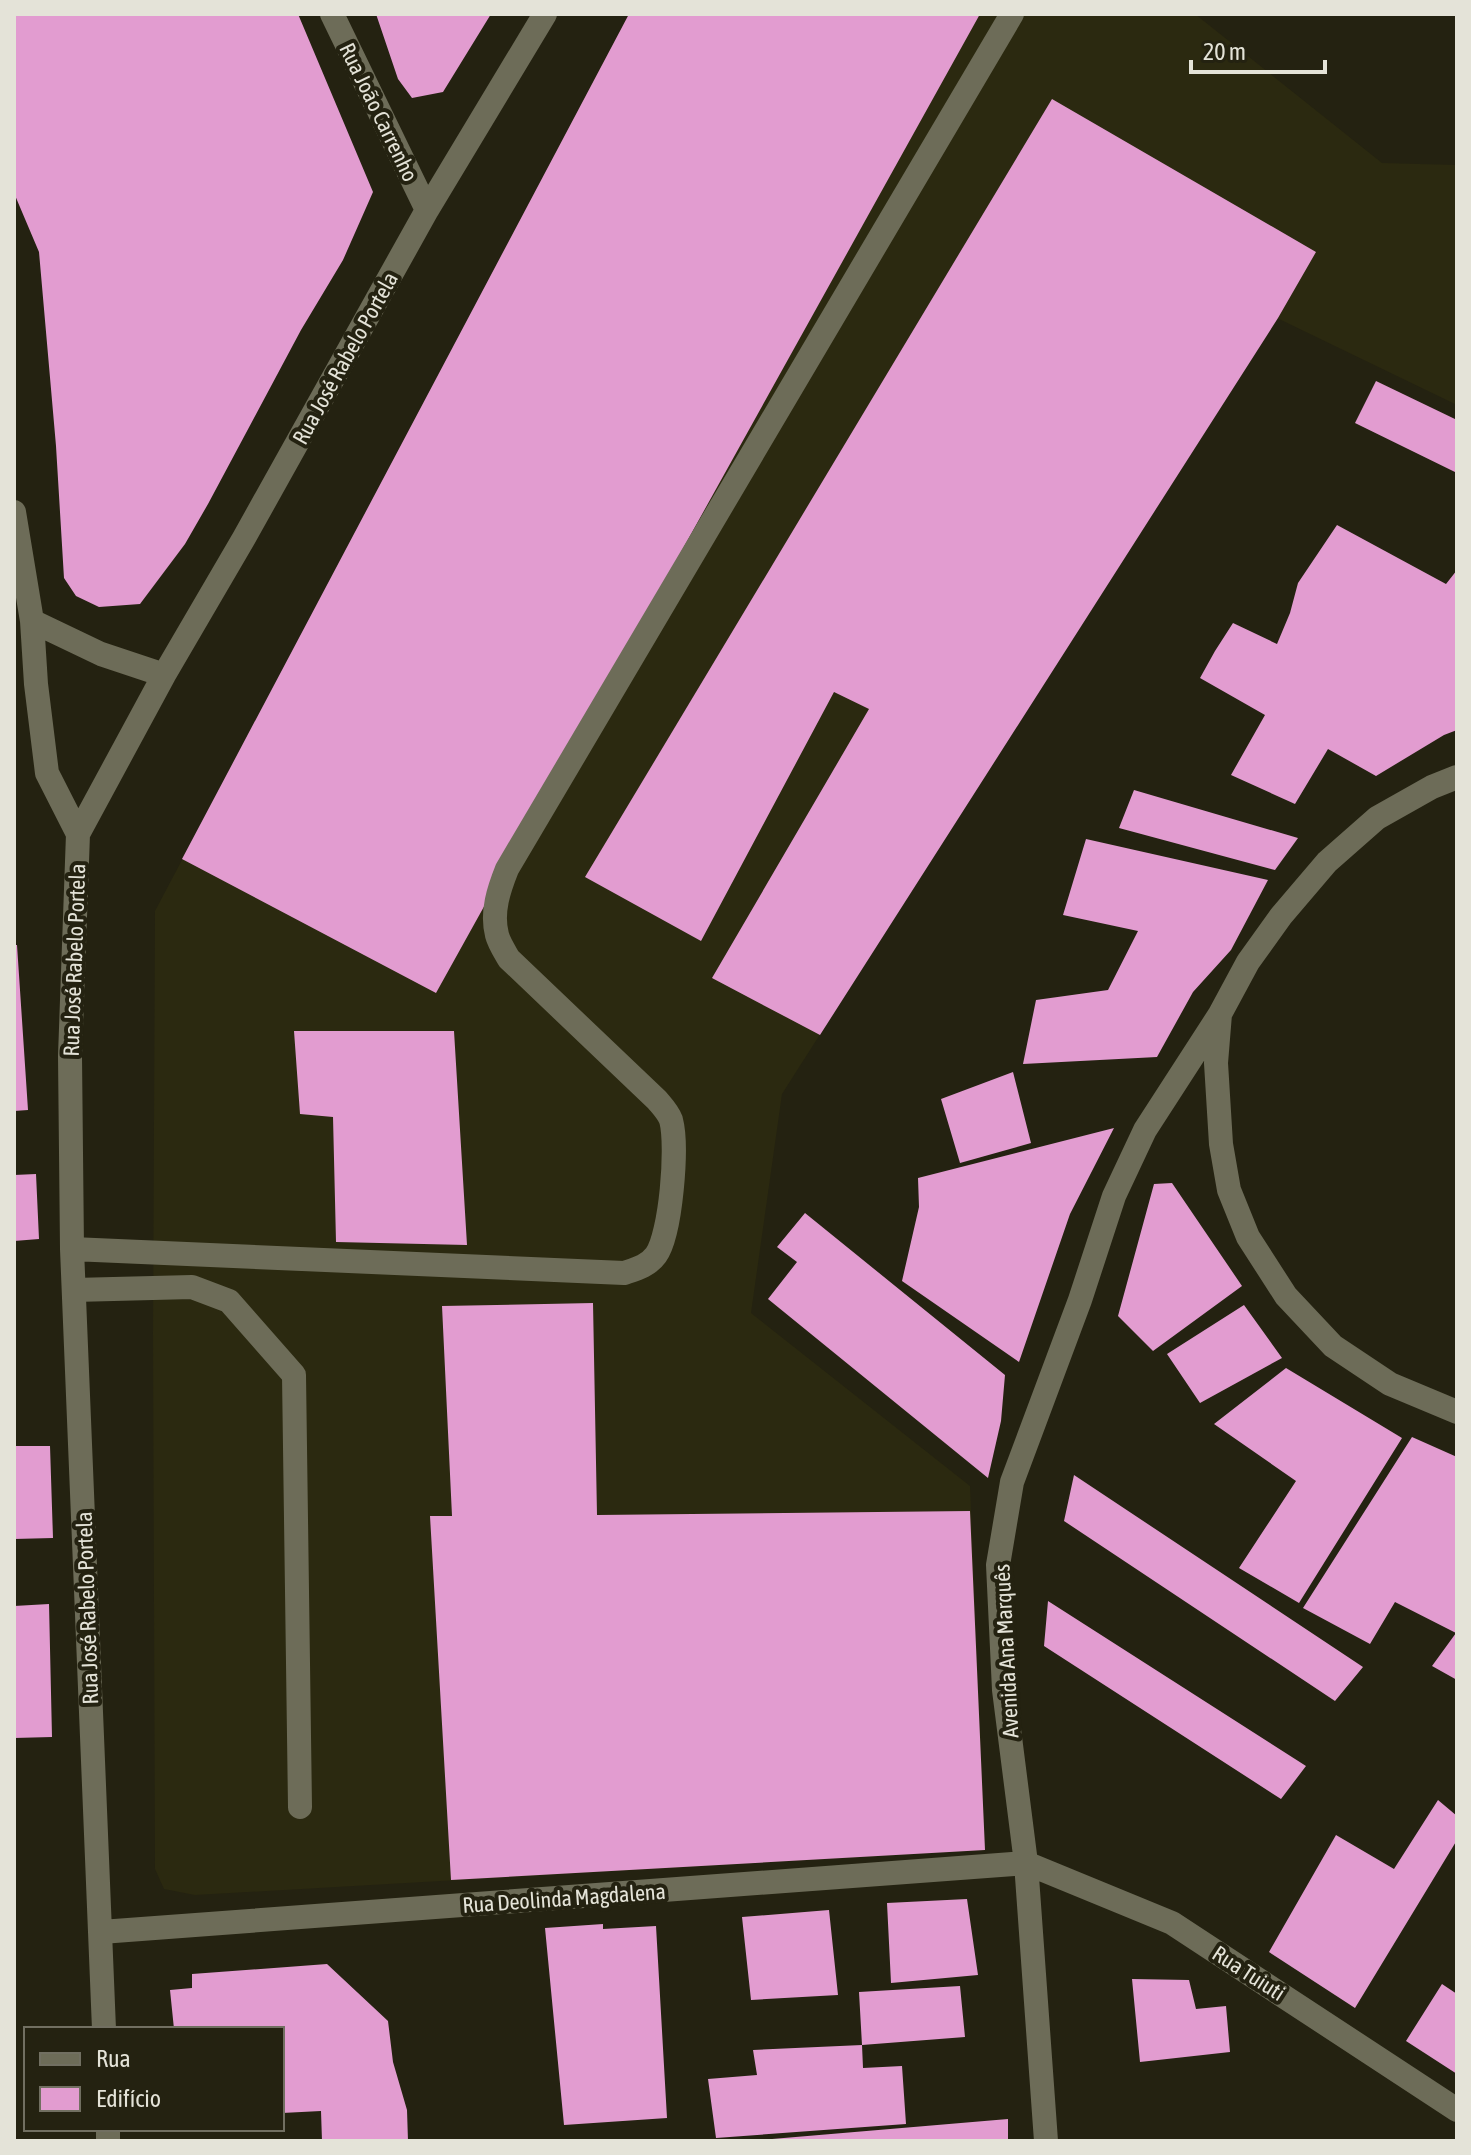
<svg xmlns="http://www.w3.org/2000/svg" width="1471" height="2155" viewBox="0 0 1471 2155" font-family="'Asap Condensed',sans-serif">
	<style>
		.built { fill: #2b2910 }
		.building { fill: #e29cd0 }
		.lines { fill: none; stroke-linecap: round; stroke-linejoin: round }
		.minor { stroke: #6d6c58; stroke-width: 24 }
		.labels { text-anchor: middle; stroke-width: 8; stroke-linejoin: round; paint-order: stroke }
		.street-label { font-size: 22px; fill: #e4e3d8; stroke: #242211 }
	</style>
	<rect width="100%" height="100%" fill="#242211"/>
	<path class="built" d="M 629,14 L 1195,14 L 1382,163 L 1457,165 L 1457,405 L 1277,318 L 782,1094 L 751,1313 L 970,1486 L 985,1850 L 195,1895 L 164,1889 L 155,1869 L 153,1334 L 155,911 Z"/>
	<path class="building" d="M 14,14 L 298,14 L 373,192 L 343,260 L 301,330 L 208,504 L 185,544 L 140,604 L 99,607 L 76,596 L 64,578 L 56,446 L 39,252 L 14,193 Z
		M 376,14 L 491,14 L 443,92 L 412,98 L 398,79 Z
		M 629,14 L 980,14 L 436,993 L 182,859 Z
		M 1052,99 L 1316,252 L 1278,318 L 820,1035 L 712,978 L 869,709 L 834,692 L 701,941 L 585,877 Z
		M 1376,381 L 1457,420 L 1457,473 L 1355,423 Z
		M 1337,525 L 1446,584 L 1457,570 L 1457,730 L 1444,735 L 1376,776 L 1328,749 L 1295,804 L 1231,775 L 1265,715 L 1200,678 L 1215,651 L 1233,623 L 1277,644 L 1290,613 L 1298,583 Z
		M 1134,790 L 1298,838 L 1275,870 L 1119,828 Z
		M 1086,839 L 1268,880 L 1231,950 L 1193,992 L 1157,1057 L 1023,1064 L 1036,1000 L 1108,990 L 1138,931 L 1063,915 Z
		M 14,945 L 17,945 L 28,1110 L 14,1111 Z
		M 294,1031 L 454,1031 L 467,1245 L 336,1242 L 333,1117 L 300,1114 Z
		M 1013,1072 L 1031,1143 L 960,1163 L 941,1099 Z
		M 1114,1128 L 1070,1214 L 1019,1362 L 902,1281 L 919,1207 L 918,1178 Z
		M 36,1174 L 39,1239 L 14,1241 L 14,1175 Z
		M 1172,1183 L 1242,1286 L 1153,1351 L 1118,1316 L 1154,1184 Z
		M 805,1213 L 1005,1375 L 1001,1421 L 988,1478 L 768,1299 L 797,1262 L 777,1247 Z
		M 593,1303 L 597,1515 L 970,1511 L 985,1850 L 451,1880 L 430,1516 L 452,1516 L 442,1306 Z
		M 1244,1305 L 1282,1358 L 1200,1403 L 1167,1354 Z
		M 1286,1368 L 1402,1438 L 1299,1603 L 1239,1568 L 1296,1481 L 1214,1424 Z
		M 1412,1437 L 1457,1457 L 1457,1680 L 1432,1666 L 1456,1633 L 1395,1602 L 1370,1644 L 1303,1608 Z
		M 14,1446 L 50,1446 L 53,1538 L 14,1539 Z
		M 1074,1475 L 1363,1667 L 1335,1701 L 1064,1521 Z
		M 1048,1601 L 1306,1766 L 1281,1799 L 1044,1646 Z
		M 49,1604 L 52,1737 L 14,1738 L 14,1606 Z
		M 1438,1800 L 1457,1816 L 1457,1840 L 1355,2008 L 1269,1952 L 1336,1835 L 1394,1869 Z
		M 967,1899 L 978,1975 L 891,1983 L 887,1903 Z
		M 829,1910 L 838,1995 L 751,2000 L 742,1917 Z
		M 603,1924 L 603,1929 L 656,1926 L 667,2118 L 564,2125 L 545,1928 Z
		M 327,1964 L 388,2021 L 393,2062 L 407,2110 L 408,2141 L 322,2141 L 321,2111 L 282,2113 L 282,2029 L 174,2029 L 170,1990 L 192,1988 L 192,1974 Z
		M 1132,1979 L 1189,1980 L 1196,2009 L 1226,2006 L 1230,2052 L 1140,2062 Z
		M 1442,1984 L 1457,1994 L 1457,2074 L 1406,2041 Z
		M 960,1986 L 965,2037 L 862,2045 L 863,2068 L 902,2066 L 906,2124 L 716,2138 L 708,2079 L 757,2075 L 753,2050 L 862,2045 L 859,1992 Z
		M 1008,2119 L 1008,2141 L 772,2141 L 772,2139 Z"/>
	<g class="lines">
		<path class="minor" d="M 332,14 L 427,210
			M 14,512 L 32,621 L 36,684 L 47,773 L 78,834
			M 32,621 L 101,654 L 164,675
			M 1457,777 L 1432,787 L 1377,818 L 1327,862 L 1281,916 L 1248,962 L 1220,1014 L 1216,1063 L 1221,1144 L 1229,1190 L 1248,1237 L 1286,1296 L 1333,1346 L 1390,1384 L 1457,1412
			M 72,1249 L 624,1273 C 636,1269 648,1266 656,1255 C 671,1234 678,1146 671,1120 C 668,1112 662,1106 657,1100 L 509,959 C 505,952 499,943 497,935 C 491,912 499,889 507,869 L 1012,14
			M 74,1290 L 192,1287 L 229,1301 L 294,1375 L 300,1807
			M 101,1932 L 1026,1863 L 1172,1923 L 1457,2110
			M 104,2029 L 72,1249 L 70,1056 L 78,834 L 164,675 L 244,538 L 427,210 L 545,14
			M 108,2129 L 108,2141
			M 1046,2141 L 1026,1863 L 1004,1690 L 998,1565 L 1012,1482 L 1080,1300 L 1114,1196 L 1145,1130 L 1220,1014"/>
	</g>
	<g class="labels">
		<g class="street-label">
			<text transform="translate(379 112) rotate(64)" y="8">Rua João Carrenho</text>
			<text transform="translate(345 358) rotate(-61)" y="8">Rua José Rabelo Portela</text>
			<text transform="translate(74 960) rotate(-88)" y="8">Rua José Rabelo Portela</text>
			<text transform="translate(87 1608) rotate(-92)" y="8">Rua José Rabelo Portela</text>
			<text transform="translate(1006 1651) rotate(-93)" y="8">Avenida Ana Marquês</text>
			<text transform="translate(564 1898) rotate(-4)" y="8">Rua Deolinda Magdalena</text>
			<text transform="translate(1249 1973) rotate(33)" y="8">Rua Tuiuti</text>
		</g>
	</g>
	<rect width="1471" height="2155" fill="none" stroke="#e4e3d8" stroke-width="32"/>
	<rect x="24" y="2027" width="260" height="104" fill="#242211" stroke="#716f61" stroke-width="2"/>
	<rect x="40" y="2053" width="40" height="12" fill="#6d6c58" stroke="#716f61" stroke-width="2"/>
	<text x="96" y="2067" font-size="24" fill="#e4e3d8">Rua</text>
	<rect x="40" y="2087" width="40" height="24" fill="#e29cd0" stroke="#716f61" stroke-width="2"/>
	<text x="96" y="2107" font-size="24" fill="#e4e3d8">Edifício</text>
	<path d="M1191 60v12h134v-12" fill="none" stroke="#e4e3d8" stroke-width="4"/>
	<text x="1203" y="60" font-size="24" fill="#e4e3d8" stroke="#242211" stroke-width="6" paint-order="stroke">20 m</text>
</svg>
